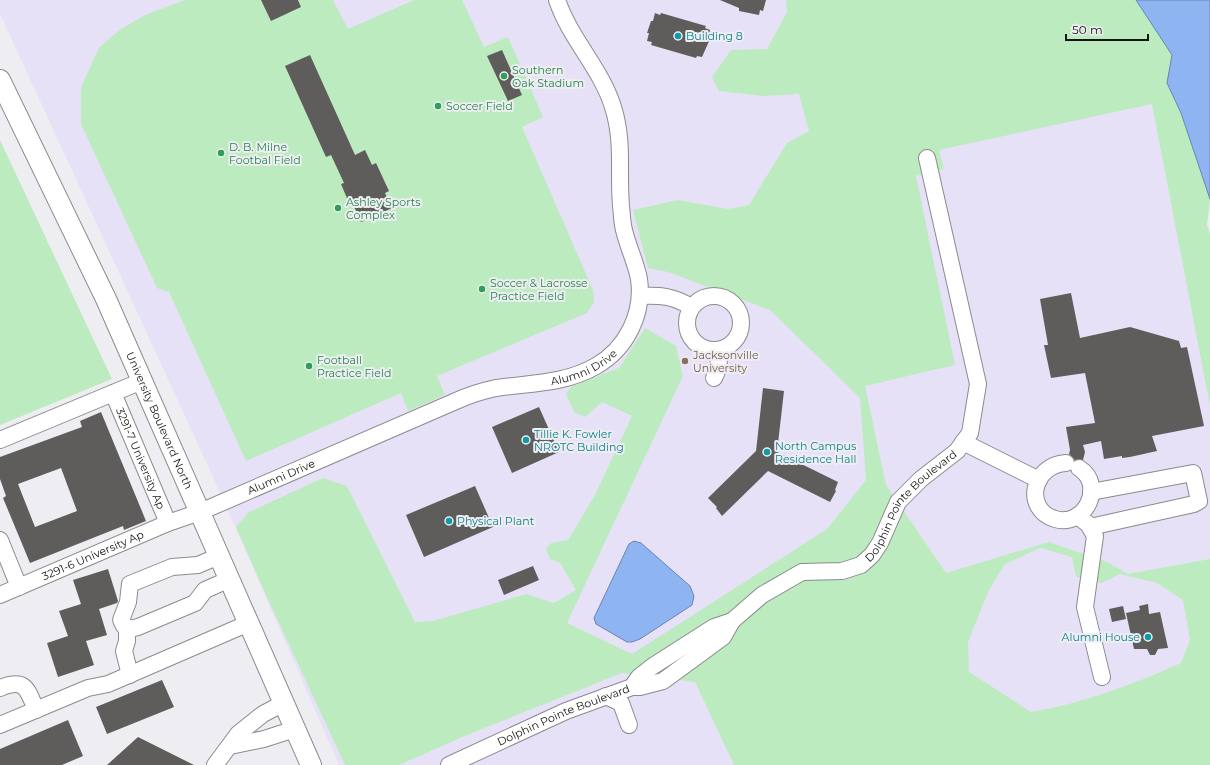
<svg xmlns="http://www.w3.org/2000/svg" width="1210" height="765" viewBox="0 0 1210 765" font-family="Montserrat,sans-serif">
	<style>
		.education { fill: #e7e1f7 }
		.green { fill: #bcebbf; fill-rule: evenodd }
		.water { fill: #8fb4f2; stroke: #6a84b0 }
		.building { fill: #5f5d5b; fill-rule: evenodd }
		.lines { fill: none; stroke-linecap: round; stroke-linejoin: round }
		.minor-casing { stroke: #8b8b8e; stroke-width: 18 }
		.major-casing { stroke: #8b8b8e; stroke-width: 22 }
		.minor { stroke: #fff; stroke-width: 16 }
		.major { stroke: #fff; stroke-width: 20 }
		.culture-dot { fill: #0f9aa8; stroke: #eeeef2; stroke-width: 1.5 }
		.leisure-dot { fill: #2e9e5b; stroke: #eeeef2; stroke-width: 1.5 }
		.education-dot { fill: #8d6e63; stroke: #eeeef2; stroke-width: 1.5 }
		.labels { text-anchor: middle; stroke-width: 4; stroke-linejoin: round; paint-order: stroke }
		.culture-label { font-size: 11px; fill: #0d838f; stroke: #eeeef2; text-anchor: start }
		.leisure-label { font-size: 11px; fill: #27864d; stroke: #eeeef2; text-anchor: start }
		.education-label { font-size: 11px; fill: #785e54; stroke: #eeeef2; text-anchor: start }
		.street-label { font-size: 11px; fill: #141415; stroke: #eeeef2 }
	</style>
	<rect width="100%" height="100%" fill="#eeeef2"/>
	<path class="education" d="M 0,0 L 1136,0 L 1210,199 L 1207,225 L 1210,234 L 1210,765 L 339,765 L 218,488 L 0,14 Z"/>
	<path class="green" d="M 185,0 L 333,0 L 348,29 L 414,0 L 462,0 L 484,47 L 508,37 L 543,117 L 522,127 L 593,290 L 594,302 L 587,313 L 437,376 L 445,395 L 408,411 L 401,393 L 246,461 L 169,292 L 157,288 L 81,124 L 81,87 L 99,48 L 118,31 L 145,15 Z
		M 786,0 L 1136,0 L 1172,55 L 1167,83 L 1181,113 L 1210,199 L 1207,225 L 1210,234 L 1210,406 L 1152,104 L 939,150 L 944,169 L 916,176 L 955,365 L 865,386 L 886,485 L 946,573 L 1049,542 L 1107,562 L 1128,574 L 1210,559 L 1210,765 L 734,765 L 695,682 L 622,673 L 467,735 L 399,765 L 345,765 L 266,595 L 236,527 L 249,512 L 323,478 L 347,486 L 415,622 L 433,621 L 526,594 L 554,603 L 576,590 L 560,563 L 550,559 L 546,549 L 551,543 L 568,540 L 595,495 L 632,416 L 602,402 L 585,417 L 574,412 L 566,394 L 572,386 L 619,368 L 645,328 L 676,346 L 683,376 L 567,623 L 632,654 L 827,529 L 866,480 L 860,398 L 770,310 L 668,272 L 648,268 L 633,210 L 677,200 L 728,209 L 749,205 L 787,143 L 809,131 L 799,94 L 764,96 L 719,91 L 712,77 L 731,50 L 767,49 L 787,12 ZM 1040,548 L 1072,557 L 1076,577 L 1101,583 L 1120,574 L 1157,583 L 1183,600 L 1190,640 L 1181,663 C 1132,685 1083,703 1031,712 L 969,672 L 968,642 L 988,592 L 1005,564 Z
		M 0,140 L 112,379 L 0,425 Z"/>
	<path class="water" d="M 1136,0 L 1210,0 L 1210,199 L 1181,113 L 1167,83 L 1172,55 Z
		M 634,541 L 641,543 L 690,586 L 694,596 L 692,605 L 640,639 L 632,642 L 627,642 L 596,624 L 594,618 L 629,544 Z"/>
	<path class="building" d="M 261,0 L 298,0 L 301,7 L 271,21 Z
		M 720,0 L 766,0 L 763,11 L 760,10 L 759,15 L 739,11 L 739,8 Z
		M 655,13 L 660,15 L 661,13 L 706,26 L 705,28 L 710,30 L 708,38 L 710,39 L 702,57 L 697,56 L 696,58 L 651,45 L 652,42 L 647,41 L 649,33 L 647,33 L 651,21 L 653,21 Z
		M 502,50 L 522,95 L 508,101 L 487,56 Z
		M 310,55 L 355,155 L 365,150 L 372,165 L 376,163 L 389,191 L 385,193 L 392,208 L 361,222 L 352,202 L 349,203 L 341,184 L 344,183 L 331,155 L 326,157 L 285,66 Z
		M 1071,293 L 1080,338 L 1130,327 L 1179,341 L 1181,348 L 1187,347 L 1204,426 L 1152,436 L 1157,451 L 1130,457 L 1122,458 L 1122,456 L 1104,459 L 1101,441 L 1083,445 L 1085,452 L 1083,460 L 1075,460 L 1069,454 L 1070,450 L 1066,427 L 1095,423 L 1085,373 L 1051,378 L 1044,345 L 1048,345 L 1040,299 Z
		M 763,388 L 784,391 L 777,452 L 838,482 L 835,490 L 836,491 L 830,502 L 768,471 L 722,516 L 716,508 L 717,507 L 708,498 L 756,451 Z
		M 539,407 L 559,452 L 512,473 L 492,427 Z
		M 101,412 L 146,521 L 124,530 L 123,526 L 30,563 L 3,498 L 6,496 L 0,479 L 0,457 L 82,427 L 80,421 ZM 61,468 L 77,511 L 35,527 L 18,484 Z
		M 475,486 L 493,527 L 424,557 L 406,515 Z
		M 533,566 L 539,580 L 504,595 L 498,580 Z
		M 108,569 L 118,601 L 117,603 L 99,609 L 107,635 L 86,641 L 94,665 L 58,677 L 47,643 L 68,636 L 59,611 L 81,604 L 73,580 Z
		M 1148,604 L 1149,614 L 1160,612 L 1168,648 L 1158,649 L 1155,655 L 1150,655 L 1147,649 L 1134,649 L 1126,613 L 1140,610 L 1139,606 Z
		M 1123,606 L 1126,619 L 1112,622 L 1109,609 Z
		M 162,680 L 174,707 L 107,734 L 96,707 Z
		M 68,720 L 83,756 L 62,765 L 0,765 L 0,749 Z
		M 138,737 L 194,765 L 107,765 Z"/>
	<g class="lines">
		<g class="minor-casing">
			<g id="minor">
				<circle cx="714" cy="323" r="27"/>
				<path d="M 640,296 C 660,295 674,296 691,307"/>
				<path d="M 714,378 C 719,368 721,361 716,351"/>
				<path id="s1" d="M 113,393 L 168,523"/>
				<path d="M 0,440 L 142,381"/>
				<path d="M 963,442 L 1039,480"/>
				<path d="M 1066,463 C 1032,465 1023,509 1055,519 C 1085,528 1106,485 1079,468"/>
				<path d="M 1077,516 L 1088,524 L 1095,536 L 1085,607 L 1102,677"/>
				<path d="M 1090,527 L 1194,504 L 1199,501 L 1193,473 L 1091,492"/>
				<path d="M 0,540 L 19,587"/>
				<path d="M 219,556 L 198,565 L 172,567 L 130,584 L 128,602 L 121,620 L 124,626 L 130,629 L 138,627 L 195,603 L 205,590 L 230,579"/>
				<path id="s2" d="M 0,595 L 168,523 L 200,512 L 456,401 C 469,395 482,391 496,388 C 530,383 565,384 596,366 C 626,349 644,314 639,279 C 636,263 628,247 624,230 C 622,223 622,214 621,206 C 618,171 624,142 613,107 C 601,68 570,39 557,0"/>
				<path d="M 127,627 L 127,641 L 124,651 L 130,675"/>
				<path d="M 632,687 L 640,687 L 663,681 L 723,637 L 732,621"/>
				<path d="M 0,688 C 25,678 27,688 36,710"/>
				<path d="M 606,696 L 621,703 L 629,725"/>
				<path d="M 0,725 L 88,688 L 108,684 L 249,623"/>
				<path d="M 230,746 L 264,739 L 295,729"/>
				<path d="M 215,765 L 238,734 L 263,714 L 284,703"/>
				<path id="s3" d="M 449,765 L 566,711 L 632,687 L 639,677 L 653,666 L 714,627 L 732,621 L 762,595 L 802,572 L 842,571 L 861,565 L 872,555 L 880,543 L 898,502 L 921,479 L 957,451 L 970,433 L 978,384 L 927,158"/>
			</g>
		</g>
		<g class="major-casing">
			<g id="major">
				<path id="s4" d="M 0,80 L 106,299 L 311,765"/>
			</g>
		</g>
		<use href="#minor" class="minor"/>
		<use href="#major" class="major"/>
	</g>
	<g class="culture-dot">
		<circle cx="678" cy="36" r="4"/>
		<circle cx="526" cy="440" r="4"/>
		<circle cx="767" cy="452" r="4"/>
		<circle cx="449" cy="521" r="4"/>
		<circle cx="1148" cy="637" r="4"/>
	</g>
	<g class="leisure-dot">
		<circle cx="504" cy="76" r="4"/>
		<circle cx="438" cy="106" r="4"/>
		<circle cx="221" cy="153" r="4"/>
		<circle cx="338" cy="208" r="4"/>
		<circle cx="482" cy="289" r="4"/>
		<circle cx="309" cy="366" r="4"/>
	</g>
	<circle class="education-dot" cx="685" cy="361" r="4"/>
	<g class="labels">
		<g class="culture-label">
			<text x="686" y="40">Building 8</text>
			<text x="534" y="438">Tillie K. Fowler<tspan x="534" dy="13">NROTC Building</tspan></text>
			<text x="775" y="450">North Campus<tspan x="775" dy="13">Residence Hall</tspan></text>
			<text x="457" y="525">Physical Plant</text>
			<text x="1140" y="641" text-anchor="end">Alumni House</text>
		</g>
		<g class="leisure-label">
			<text x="512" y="74">Southern<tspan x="512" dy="13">Oak Stadium</tspan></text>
			<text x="446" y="110">Soccer Field</text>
			<text x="229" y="151">D. B. Milne<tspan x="229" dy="13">Footbal Field</tspan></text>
			<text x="346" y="206">Ashley Sports<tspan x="346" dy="13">Complex</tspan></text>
			<text x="490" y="287">Soccer &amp; Lacrosse<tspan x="490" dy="13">Practice Field</tspan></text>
			<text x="317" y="364">Football<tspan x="317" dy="13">Practice Field</tspan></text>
		</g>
		<g class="education-label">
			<text x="693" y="359">Jacksonville<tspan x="693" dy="13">University</tspan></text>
		</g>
		<g class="street-label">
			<text dy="4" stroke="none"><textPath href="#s2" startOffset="629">Alumni Drive</textPath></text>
			<text dy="4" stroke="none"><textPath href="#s4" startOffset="376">University Boulevard North</textPath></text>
			<text dy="4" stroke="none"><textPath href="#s1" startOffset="71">3291-7 University Ap</textPath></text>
			<text dy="4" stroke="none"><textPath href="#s2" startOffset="305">Alumni Drive</textPath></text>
			<text dy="4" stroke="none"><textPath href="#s3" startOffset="545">Dolphin Pointe Boulevard</textPath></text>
			<text dy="4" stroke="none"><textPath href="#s2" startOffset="101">3291-6 University Ap</textPath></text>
			<text dy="4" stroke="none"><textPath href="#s3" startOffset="125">Dolphin Pointe Boulevard</textPath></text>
		</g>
	</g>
	<path d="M1066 34v6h82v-6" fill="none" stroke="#141415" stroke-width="2"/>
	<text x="1072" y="34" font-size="12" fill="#141415" stroke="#eeeef2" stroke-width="3" paint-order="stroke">50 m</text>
</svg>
